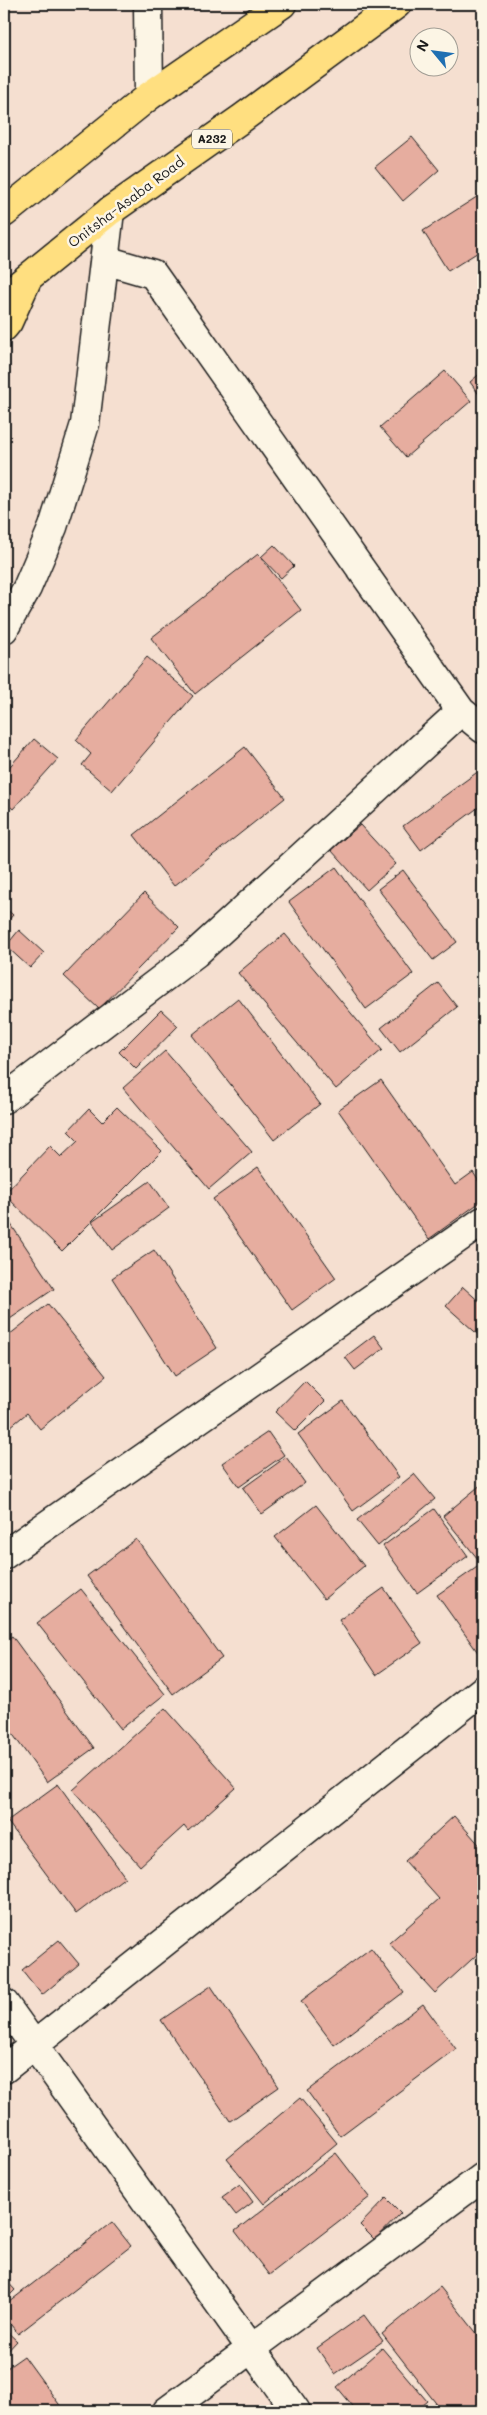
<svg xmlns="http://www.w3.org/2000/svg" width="487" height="2415" viewBox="0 0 487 2415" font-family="Mali,sans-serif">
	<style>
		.building { fill: #e6ad9f; stroke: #1c1c1c }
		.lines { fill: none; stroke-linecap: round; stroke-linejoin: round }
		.minor-casing { stroke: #1c1c1c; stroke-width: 31 }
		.highway-casing { stroke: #1c1c1c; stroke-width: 31 }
		.minor { stroke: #fcf5e5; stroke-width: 28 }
		.highway { stroke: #ffdf80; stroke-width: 28 }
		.labels { text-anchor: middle; stroke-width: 5; stroke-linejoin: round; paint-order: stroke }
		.shield { fill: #fcf5e5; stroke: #5f5d58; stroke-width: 1 }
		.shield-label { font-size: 12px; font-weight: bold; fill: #1c1c1c }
		.street-label { font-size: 14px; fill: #1c1c1c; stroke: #fcf5e5 }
	</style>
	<rect width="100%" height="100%" fill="#f5dfd0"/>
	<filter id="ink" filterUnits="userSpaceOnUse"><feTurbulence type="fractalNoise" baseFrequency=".02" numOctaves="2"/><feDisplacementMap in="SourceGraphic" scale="10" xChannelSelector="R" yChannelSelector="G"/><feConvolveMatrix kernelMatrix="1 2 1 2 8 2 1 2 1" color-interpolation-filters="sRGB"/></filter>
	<g filter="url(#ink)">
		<path class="building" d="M 412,137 L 439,170 L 403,201 L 375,167 Z
			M 483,193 L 483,249 L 448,271 L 423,231 Z
			M 445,371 L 471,401 L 406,457 L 380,427 Z
			M 483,371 L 483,400 L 470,382 Z
			M 274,545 L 294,566 L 281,578 L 261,557 Z
			M 258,554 L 301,610 L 195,694 L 151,638 Z
			M 147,657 L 193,696 L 112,791 L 82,765 L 91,754 L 76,740 Z
			M 34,739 L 58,759 L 13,809 L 4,801 L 4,773 Z
			M 245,747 L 285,798 L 174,886 L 134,835 Z
			M 483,768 L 483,804 L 421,850 L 403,826 Z
			M 360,825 L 396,864 L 367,890 L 331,850 Z
			M 336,867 L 413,974 L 366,1009 L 289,902 Z
			M 403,870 L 457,942 L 433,960 L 378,889 Z
			M 144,893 L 179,927 L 99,1009 L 64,976 Z
			M 4,907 L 13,915 L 4,925 Z
			M 19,930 L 44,953 L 30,968 L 6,946 Z
			M 285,934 L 382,1050 L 336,1089 L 238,973 Z
			M 438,983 L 457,1007 L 400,1052 L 381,1028 Z
			M 238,998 L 320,1104 L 274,1140 L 192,1035 Z
			M 161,1010 L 178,1026 L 136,1069 L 119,1052 Z
			M 165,1051 L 252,1152 L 209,1189 L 123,1088 Z
			M 381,1080 L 455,1185 L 473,1172 L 483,1188 L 483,1200 L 429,1239 L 338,1110 Z
			M 117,1107 L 162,1151 L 62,1251 L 4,1194 L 50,1146 L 61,1157 L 78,1141 L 68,1131 L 89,1109 L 102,1122 Z
			M 258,1167 L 336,1278 L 292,1310 L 213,1199 Z
			M 150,1181 L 169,1208 L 112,1250 L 92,1222 Z
			M 4,1214 L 54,1289 L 4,1323 Z
			M 154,1250 L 217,1348 L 175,1376 L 112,1278 Z
			M 463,1287 L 483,1305 L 483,1339 L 446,1306 Z
			M 48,1304 L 106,1376 L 40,1429 L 27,1413 L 4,1432 L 4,1339 Z
			M 374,1335 L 384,1348 L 355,1370 L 345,1357 Z
			M 305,1381 L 325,1401 L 295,1431 L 275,1412 Z
			M 343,1401 L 399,1477 L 353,1511 L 298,1434 Z
			M 268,1432 L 284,1455 L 239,1487 L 222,1463 Z
			M 286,1457 L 305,1483 L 262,1514 L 243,1488 Z
			M 414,1474 L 435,1499 L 378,1546 L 357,1520 Z
			M 483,1483 L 483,1555 L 478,1559 L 443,1516 Z
			M 316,1505 L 364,1566 L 324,1599 L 275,1537 Z
			M 434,1509 L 468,1556 L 417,1593 L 383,1546 Z
			M 136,1539 L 222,1658 L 173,1694 L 87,1576 Z
			M 483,1563 L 483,1651 L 479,1654 L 437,1595 Z
			M 384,1588 L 422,1643 L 376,1675 L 339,1620 Z
			M 81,1589 L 165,1694 L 121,1729 L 37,1623 Z
			M 12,1636 L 94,1748 L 47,1782 L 4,1722 L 4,1642 Z
			M 165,1708 L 236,1788 L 188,1831 L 184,1826 L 140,1866 L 73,1790 Z
			M 58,1784 L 125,1877 L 76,1914 L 7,1821 Z
			M 454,1816 L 483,1849 L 483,1949 L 435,1993 L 389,1943 L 439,1899 L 405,1861 Z
			M 59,1940 L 79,1964 L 42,1995 L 22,1970 Z
			M 371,1948 L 404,1992 L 334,2045 L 301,2001 Z
			M 211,1986 L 279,2087 L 230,2121 L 161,2020 Z
			M 423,2004 L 456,2049 L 340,2136 L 307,2091 Z
			M 300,2098 L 337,2143 L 264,2204 L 227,2159 Z
			M 336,2153 L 370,2197 L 269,2275 L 235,2231 Z
			M 240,2184 L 253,2202 L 236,2215 L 222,2197 Z
			M 386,2198 L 401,2213 L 375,2240 L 360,2225 Z
			M 112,2222 L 131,2246 L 18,2334 L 4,2316 L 4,2306 Z
			M 4,2278 L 15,2290 L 4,2301 Z
			M 440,2287 L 483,2341 L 483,2411 L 442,2411 L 382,2334 Z
			M 364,2315 L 383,2341 L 335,2374 L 317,2348 Z
			M 4,2329 L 17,2341 L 4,2355 Z
			M 382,2348 L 427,2401 L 415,2411 L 357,2411 L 337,2387 Z
			M 24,2356 L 64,2411 L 4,2411 L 4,2370 Z"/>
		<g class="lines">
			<g class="minor-casing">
				<path id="minor" d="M 148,4 L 149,96
					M 105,260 L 153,274 L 461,711 L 483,729
					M 4,629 L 27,588 L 53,527 L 85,424 L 110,211
					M 4,1099 L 196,953 L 461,711
					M 4,1555 L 483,1221
					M 4,2003 L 296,2411
					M 4,2069 L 483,1690
					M 167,2411 L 483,2177"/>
			</g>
			<g class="highway-casing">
				<path id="highway" d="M 4,213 L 149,96 L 282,4
					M 4,297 L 110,211 L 241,119 L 397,4
					M 4,327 L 8,322 L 27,280"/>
			</g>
			<use href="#minor" class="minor"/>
			<use href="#highway" class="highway"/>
		</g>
	</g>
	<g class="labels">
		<rect class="shield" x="192" y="129.5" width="40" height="19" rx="4"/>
		<g class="shield-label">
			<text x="212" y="143">A232</text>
		</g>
		<g class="street-label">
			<text transform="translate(126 202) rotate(-37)" y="5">Onitsha-Asaba Road</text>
		</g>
	</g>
	<rect width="487" height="2415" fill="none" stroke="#fcf5e5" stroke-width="20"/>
	<rect x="10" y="10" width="467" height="2395" fill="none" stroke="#1c1c1c" stroke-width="2" filter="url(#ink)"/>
	<g transform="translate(434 52) rotate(299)"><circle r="24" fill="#fcf5e5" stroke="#a29e95"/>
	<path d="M0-4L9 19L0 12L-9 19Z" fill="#1f6fb2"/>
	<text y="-8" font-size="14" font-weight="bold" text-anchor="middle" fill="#1c1c1c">N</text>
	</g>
</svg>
